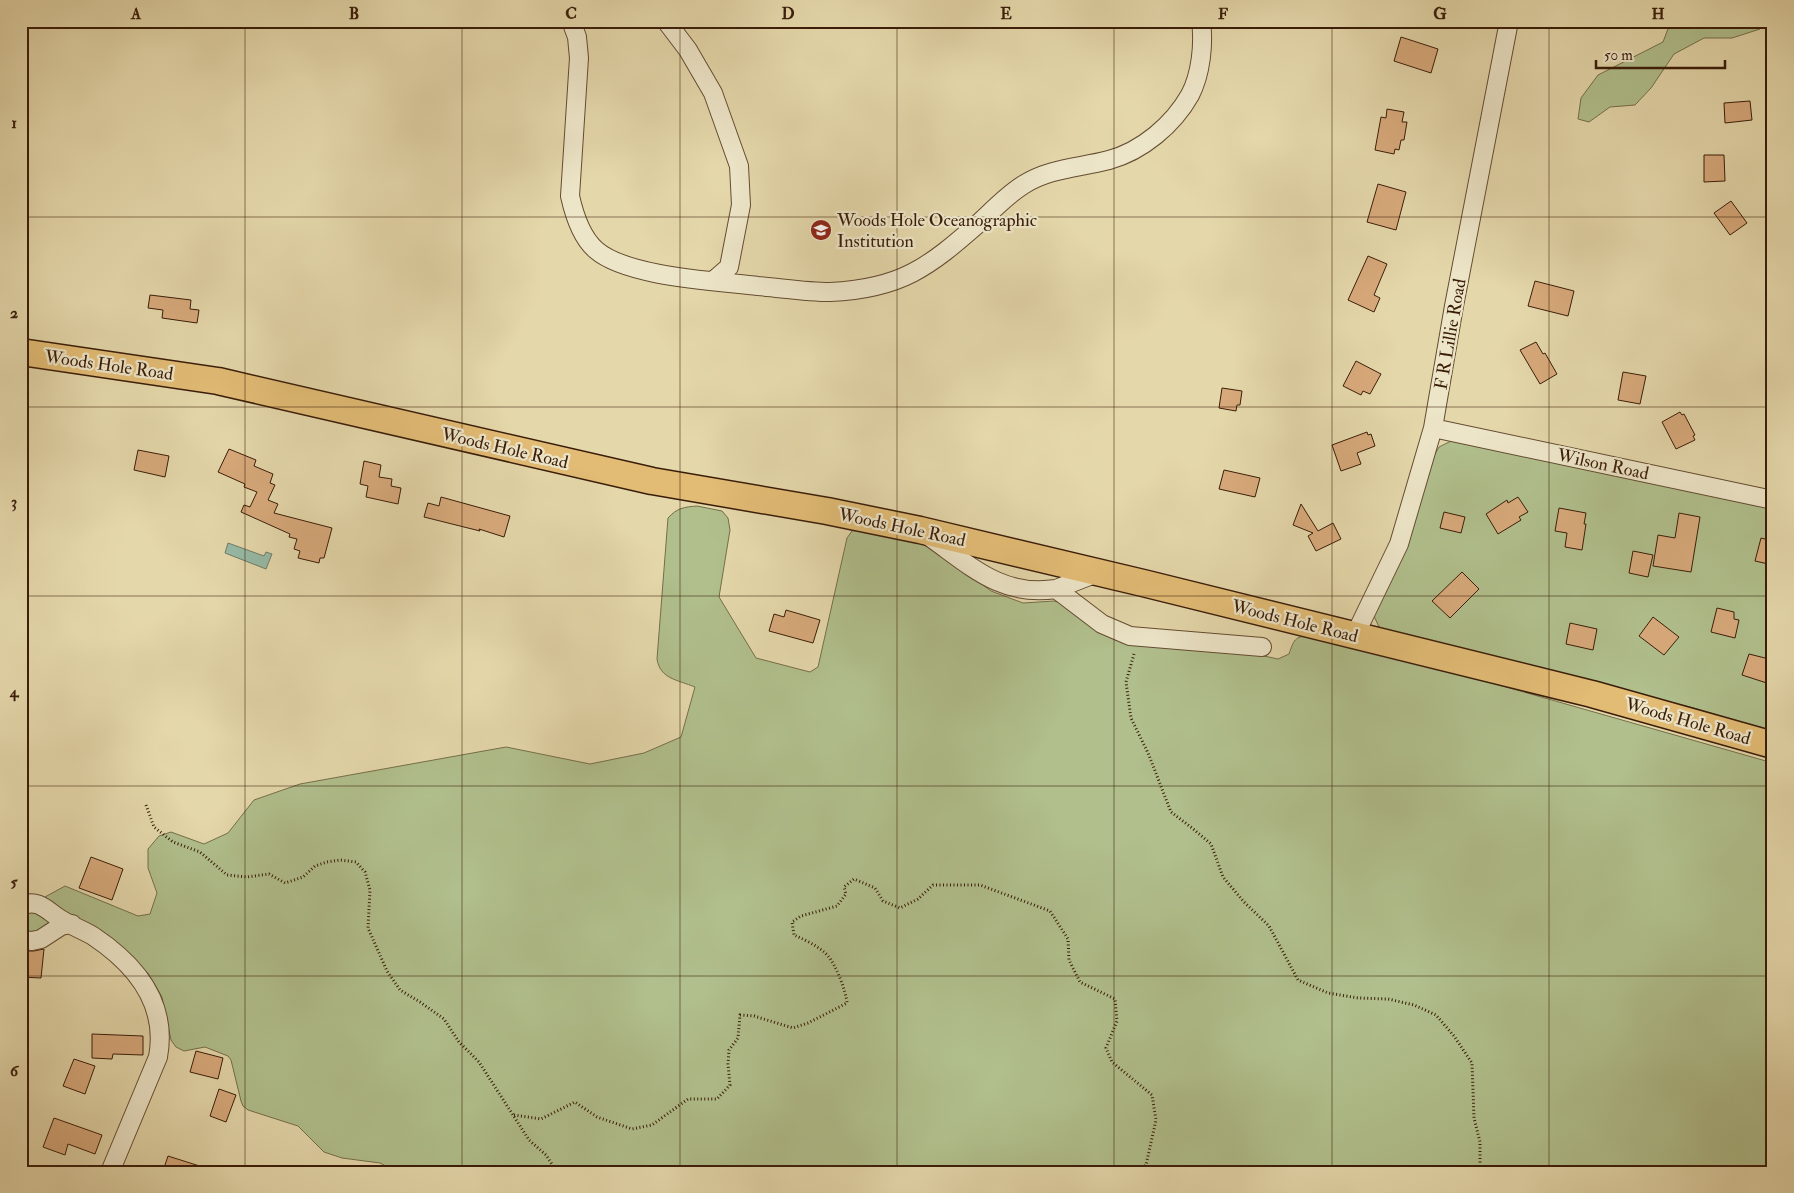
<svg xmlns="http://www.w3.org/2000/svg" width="1794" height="1193" viewBox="0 0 1794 1193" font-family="'IM FELL Double Pica',serif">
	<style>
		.green { fill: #b0bf8c; stroke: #756e4a }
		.water { fill: #96baa6; stroke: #717b67 }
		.building { fill: #d7a97b; stroke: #3a1d09 }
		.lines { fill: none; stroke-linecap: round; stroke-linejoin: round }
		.minor-casing { stroke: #644c31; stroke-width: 20 }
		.highway-casing { stroke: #3a1d09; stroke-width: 29 }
		.path { stroke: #3a1d09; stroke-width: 3; stroke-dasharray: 1 2.5; stroke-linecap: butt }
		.minor { stroke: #ede5c8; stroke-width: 18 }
		.highway { stroke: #e2bc75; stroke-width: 26 }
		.grid { fill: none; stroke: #3a1d09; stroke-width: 1; stroke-opacity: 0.55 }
		.labels { text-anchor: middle; stroke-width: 4.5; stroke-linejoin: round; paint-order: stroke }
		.poi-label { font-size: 18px; fill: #3a1d09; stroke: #ede5c8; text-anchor: start }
		.street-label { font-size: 18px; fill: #3a1d09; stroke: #ede5c8 }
		.neatline { fill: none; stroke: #3a1d09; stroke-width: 2 }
		.grid-label { font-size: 16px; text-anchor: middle; font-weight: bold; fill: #3a1d09 }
	</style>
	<rect width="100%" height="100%" fill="#e4d7aa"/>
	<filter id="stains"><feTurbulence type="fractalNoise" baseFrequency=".004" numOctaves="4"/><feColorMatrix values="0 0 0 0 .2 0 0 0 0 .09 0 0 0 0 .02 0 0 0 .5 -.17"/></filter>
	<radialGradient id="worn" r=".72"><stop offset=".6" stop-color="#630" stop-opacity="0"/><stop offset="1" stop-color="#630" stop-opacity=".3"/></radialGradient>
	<path class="green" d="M 1671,21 L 1764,21 L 1760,29 L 1732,38 L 1704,38 L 1674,54 L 1651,88 L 1635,105 L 1610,107 L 1589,122 L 1578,119 L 1581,98 L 1598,75 L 1663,42 Z
		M 1455,439 L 1773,509 L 1773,731 L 1694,708 L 1386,631 L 1379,627 L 1374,616 L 1435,454 L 1439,447 Z
		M 697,506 L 722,511 L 728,518 L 730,530 L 719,597 L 756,658 L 810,672 L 818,667 L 847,538 L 852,531 L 860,529 L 924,542 L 938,551 L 991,591 L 1023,603 L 1054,601 L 1066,604 L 1096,630 L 1116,640 L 1255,654 L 1278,659 L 1289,654 C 1294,640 1294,637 1310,635 L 1457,673 L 1773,763 L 1773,1172 L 397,1172 L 380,1163 L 342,1158 L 324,1152 L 298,1126 L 248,1110 L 243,1106 L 241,1101 L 231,1060 L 228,1056 L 205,1047 L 184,1051 L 176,1047 L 171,1040 L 162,997 L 148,973 L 50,904 L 45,897 L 65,886 L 138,916 L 150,914 L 157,893 L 148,868 L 148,849 L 159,836 L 171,832 L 204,844 L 228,833 L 254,800 L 300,784 L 506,747 L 590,764 L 644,753 L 681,737 L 695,687 C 678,680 660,679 657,659 L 668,518 C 677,508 684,507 697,506 Z
		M 32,907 L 53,921 L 50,930 L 21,934 L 21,912 Z"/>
	<path class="water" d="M 228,543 L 264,556 L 266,552 L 272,554 L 266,569 L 225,553 Z"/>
	<path class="building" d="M 1401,37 L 1438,49 L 1431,73 L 1394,61 Z
		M 1750,101 L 1752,120 L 1725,123 L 1724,103 Z
		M 1387,109 L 1404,112 L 1402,122 L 1407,122 L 1404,140 L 1401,140 L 1399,150 L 1395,149 L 1394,154 L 1375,150 L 1381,117 L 1386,118 Z
		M 1704,155 L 1724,155 L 1725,181 L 1704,182 Z
		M 1378,184 L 1406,192 L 1396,230 L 1367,222 Z
		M 1731,201 L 1747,223 L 1730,235 L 1714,213 Z
		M 1368,256 L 1387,264 L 1374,295 L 1380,298 L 1374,312 L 1348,300 Z
		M 1535,281 L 1574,291 L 1568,316 L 1528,306 Z
		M 150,295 L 191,300 L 190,309 L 199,310 L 197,323 L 162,318 L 163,310 L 148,308 Z
		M 1536,342 L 1543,354 L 1545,353 L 1557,374 L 1540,384 L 1520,350 Z
		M 1356,361 L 1381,374 L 1370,394 L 1363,391 L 1361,395 L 1343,386 Z
		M 1623,372 L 1646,376 L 1640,404 L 1618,400 Z
		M 1222,388 L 1242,391 L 1240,405 L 1237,405 L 1236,411 L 1219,408 Z
		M 1680,412 L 1682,415 L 1684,414 L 1695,435 L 1693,436 L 1695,440 L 1676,449 L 1662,422 Z
		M 1367,432 L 1368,435 L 1371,434 L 1375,446 L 1357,453 L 1361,464 L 1341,471 L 1332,445 Z
		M 229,449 L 256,460 L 254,466 L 273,474 L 270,483 L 275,485 L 268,500 L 278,504 L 274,513 L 332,528 L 324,558 L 320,558 L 319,563 L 298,558 L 300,551 L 294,549 L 297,539 L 289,537 L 290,534 L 241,512 L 244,505 L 250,507 L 257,492 L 244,487 L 245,484 L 218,472 Z
		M 138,450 L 169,456 L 165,477 L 134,470 Z
		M 364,461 L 381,465 L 379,477 L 392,479 L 391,486 L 401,488 L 398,504 L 366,497 L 368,486 L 360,484 Z
		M 1224,470 L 1260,478 L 1255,497 L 1219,489 Z
		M 441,497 L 510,516 L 504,537 L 479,529 L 480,531 L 424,517 L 428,503 L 439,506 Z
		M 1518,497 L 1528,512 L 1519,517 L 1521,520 L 1498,534 L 1486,514 L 1507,500 L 1508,503 Z
		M 1301,504 L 1318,531 L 1333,523 L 1341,539 L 1316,551 L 1308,536 L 1313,533 L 1293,525 Z
		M 1559,508 L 1586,513 L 1584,524 L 1586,524 L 1582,550 L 1565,547 L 1567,533 L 1555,531 Z
		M 1444,512 L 1465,517 L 1461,533 L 1440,528 Z
		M 1679,513 L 1700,517 L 1691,572 L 1653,566 L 1658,535 L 1675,538 Z
		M 1761,538 L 1773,541 L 1773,565 L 1755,561 Z
		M 1633,551 L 1653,555 L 1648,577 L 1629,573 Z
		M 1462,572 L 1479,589 L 1450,618 L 1432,601 Z
		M 1717,608 L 1734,612 L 1734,619 L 1739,620 L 1735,638 L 1711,632 Z
		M 786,610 L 820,620 L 813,643 L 769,631 L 774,614 L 784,617 Z
		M 1653,617 L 1679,637 L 1664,655 L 1639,636 Z
		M 1570,623 L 1597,629 L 1593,650 L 1566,644 Z
		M 1749,654 L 1773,660 L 1773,685 L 1742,675 Z
		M 91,857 L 123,869 L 112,900 L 79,888 Z
		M 44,949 L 41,978 L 21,977 L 21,951 L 34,951 Z
		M 92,1034 L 143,1036 L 143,1055 L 113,1054 L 112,1059 L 92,1058 Z
		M 196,1051 L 223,1058 L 218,1079 L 190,1072 Z
		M 74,1059 L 95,1066 L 85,1094 L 63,1086 Z
		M 219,1089 L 236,1095 L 226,1122 L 210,1116 Z
		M 54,1118 L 102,1135 L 95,1154 L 68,1144 L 65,1155 L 43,1147 Z
		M 168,1156 L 209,1169 L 209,1172 L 165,1172 L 166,1169 L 164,1168 Z"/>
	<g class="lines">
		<g class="minor-casing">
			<path id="minor" d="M 571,21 L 577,37 L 579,58 L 570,196 C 574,214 581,237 596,250 C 627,277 716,281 758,286 C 782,288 806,292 830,292 C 901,289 929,267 980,222 C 994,209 1007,195 1023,185 C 1050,168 1079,168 1109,160 C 1142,151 1173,125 1190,95 C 1201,74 1204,44 1201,21
				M 666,21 L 688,50 L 713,93 L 739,166 L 741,205 L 729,267 L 713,281
				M 1433,428 L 1773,500
				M 931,538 C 972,567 1002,597 1056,589 L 1102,624 L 1130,636 L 1262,647
				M 1056,589 L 1097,573
				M 1355,635 L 1399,544 L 1433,428 L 1454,306 L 1509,21
				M 21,906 C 39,897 49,913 62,920 C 72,926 83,930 93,936 C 135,964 168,1003 158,1057 L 110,1172
				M 21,940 L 32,941 L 41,939 L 61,926 L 72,924"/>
		</g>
		<g class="highway-casing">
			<path id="highway" d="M 21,352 L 218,381 L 652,481 L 827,511 L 920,530 L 1143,583 L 1592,694 L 1773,745"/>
		</g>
		<path class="path" d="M 1134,654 L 1126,682 L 1131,718 L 1148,753 L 1171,812 L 1192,828 L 1211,844 L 1223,877 L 1244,902 L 1269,926 L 1298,980 L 1328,993 L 1358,998 L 1388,999 L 1414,1005 L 1436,1015 L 1454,1036 L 1472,1063 L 1474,1118 L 1480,1142 L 1480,1172
			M 146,805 L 154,827 L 173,842 L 200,852 L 227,875 L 247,877 L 269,874 L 285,883 L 303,877 L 315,866 L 327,862 L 340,860 L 356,862 L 365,872 L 370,890 L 368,928 L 387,971 L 400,990 L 420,1002 L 444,1019 L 459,1042 L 479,1062 L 529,1140 L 546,1155 L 557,1172
			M 514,1115 L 541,1119 L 575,1102 L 597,1117 L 632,1129 L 652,1125 L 688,1099 L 717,1099 L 730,1085 L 728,1064 L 729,1050 L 738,1038 L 740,1015 L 754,1016 L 793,1028 L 808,1023 L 847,1003 C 846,991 836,965 828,956 C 819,946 805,940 794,935 L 792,922 L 801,916 L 837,906 L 846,894 L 844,887 L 854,879 L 875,888 L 883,901 L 900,908 L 918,899 L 933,885 L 980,885 L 1050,911 L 1068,939 L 1069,960 L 1080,982 L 1115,999 L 1117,1021 L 1106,1048 L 1112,1062 L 1152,1095 L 1156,1120 L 1146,1165 L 1135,1172"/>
		<use href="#minor" class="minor"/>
		<use href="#highway" class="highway"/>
	</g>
	<path class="grid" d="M 245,21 L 245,1172M 462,21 L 462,1172M 680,21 L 680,1172M 897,21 L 897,1172M 1114,21 L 1114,1172M 1332,21 L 1332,1172M 1549,21 L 1549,1172M 21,217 L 1773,217M 21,407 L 1773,407M 21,596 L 1773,596M 21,786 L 1773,786M 21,976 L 1773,976"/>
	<defs>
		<g id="university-disc" transform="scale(1.125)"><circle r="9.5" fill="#8f2418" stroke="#ede5c8"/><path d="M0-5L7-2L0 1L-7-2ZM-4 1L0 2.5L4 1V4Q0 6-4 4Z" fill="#fff"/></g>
	</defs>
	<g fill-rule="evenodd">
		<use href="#university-disc" x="821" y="230"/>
	</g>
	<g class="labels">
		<g class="poi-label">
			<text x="837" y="226">Woods Hole Oceanographic<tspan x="837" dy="21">Institution</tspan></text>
		</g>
		<g class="street-label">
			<text transform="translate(1450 334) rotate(-80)" y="6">F R Lillie Road</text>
			<text transform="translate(109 365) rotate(8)" y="6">Woods Hole Road</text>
			<text transform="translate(505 448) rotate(13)" y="6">Woods Hole Road</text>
			<text transform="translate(1603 464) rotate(12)" y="6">Wilson Road</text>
			<text transform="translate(902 527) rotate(12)" y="6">Woods Hole Road</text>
			<text transform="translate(1295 621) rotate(14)" y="6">Woods Hole Road</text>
			<text transform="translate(1688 721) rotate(16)" y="6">Woods Hole Road</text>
		</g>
	</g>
	<rect width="1794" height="1193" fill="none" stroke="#e4d7aa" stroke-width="55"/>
	<path d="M1596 60v8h129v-8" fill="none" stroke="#3a1d09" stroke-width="2.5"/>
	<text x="1604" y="60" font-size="15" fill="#3a1d09" stroke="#ede5c8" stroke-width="4" paint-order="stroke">50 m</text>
	<rect x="28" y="28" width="1738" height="1138" class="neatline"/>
	<g class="grid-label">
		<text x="136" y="19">A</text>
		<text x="354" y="19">B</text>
		<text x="571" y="19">C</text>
		<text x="788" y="19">D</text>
		<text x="1006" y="19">E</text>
		<text x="1223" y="19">F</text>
		<text x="1440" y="19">G</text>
		<text x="1658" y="19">H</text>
		<text x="14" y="128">1</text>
		<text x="14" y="318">2</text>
		<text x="14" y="507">3</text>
		<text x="14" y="697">4</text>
		<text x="14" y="887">5</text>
		<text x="14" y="1076">6</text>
	</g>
	<rect width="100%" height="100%" filter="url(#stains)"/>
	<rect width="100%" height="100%" fill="url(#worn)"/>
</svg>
